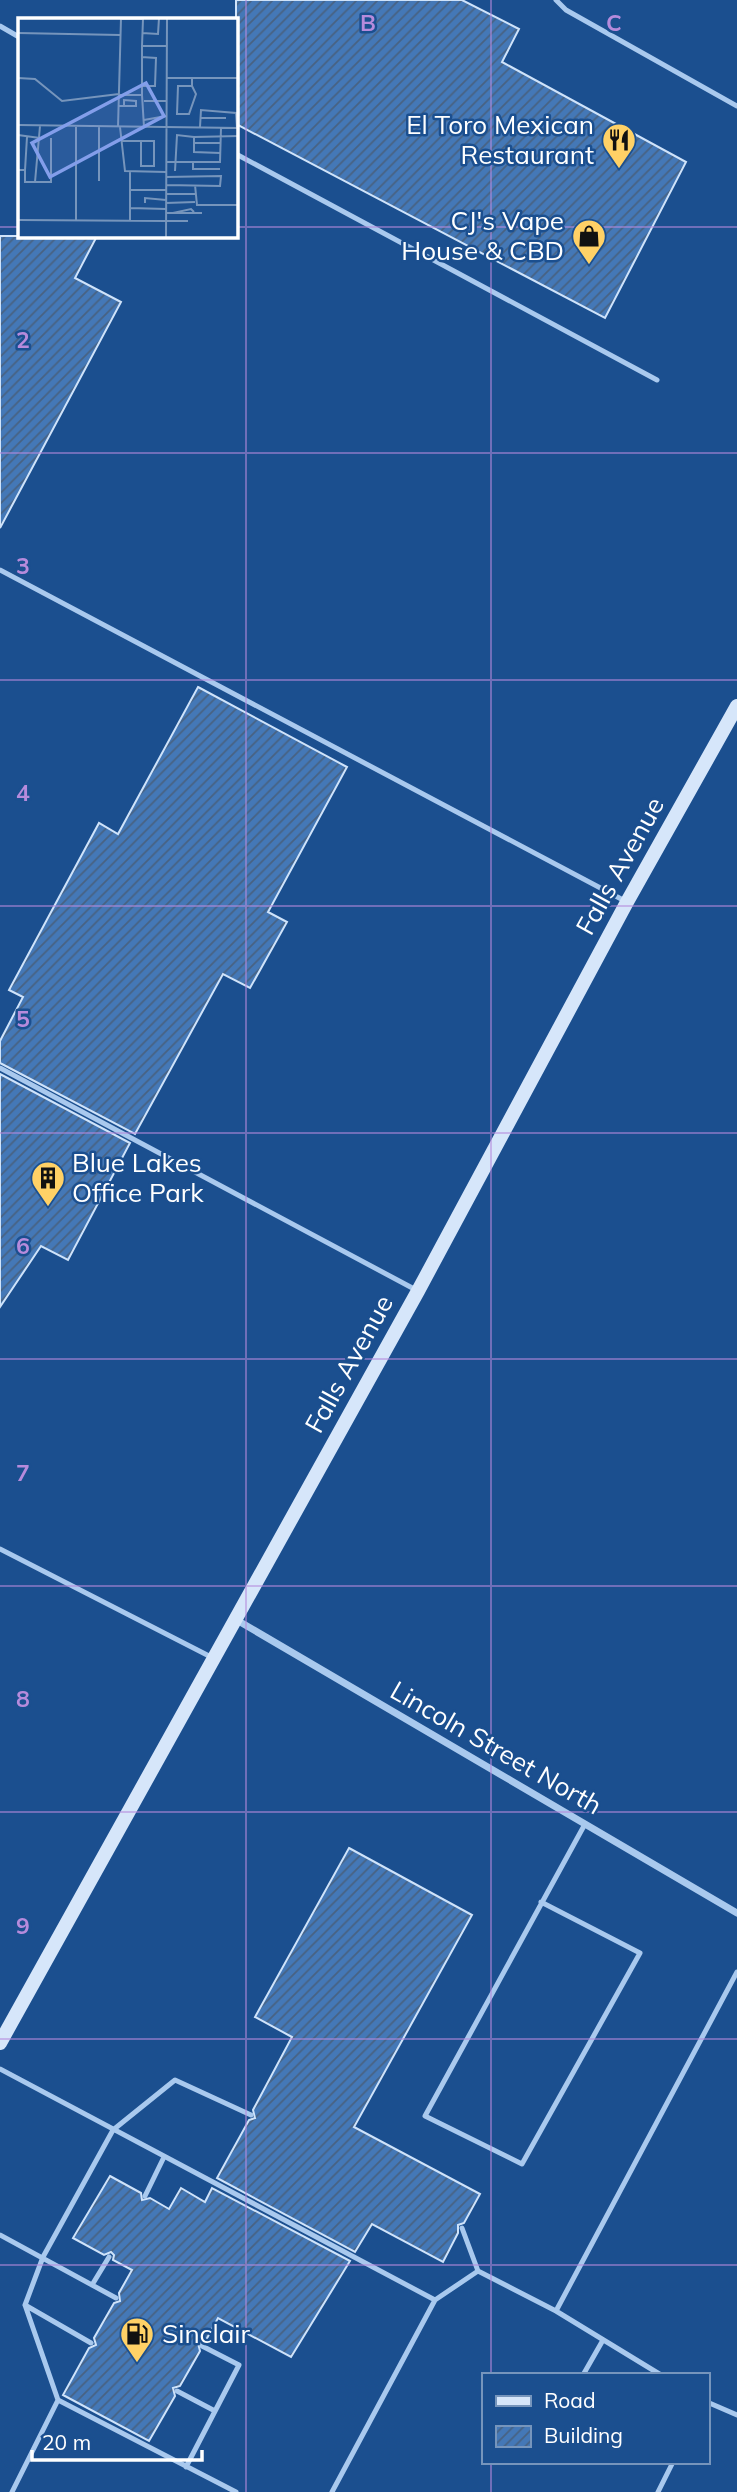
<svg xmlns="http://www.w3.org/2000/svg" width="737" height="2492" viewBox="0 0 737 2492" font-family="Mulish,sans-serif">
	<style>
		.building { fill: url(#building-hatch); stroke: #cfe3fa; stroke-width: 2 }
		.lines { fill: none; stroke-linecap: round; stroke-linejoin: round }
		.service { stroke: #a9c9ee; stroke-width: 5 }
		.minor { stroke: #a9c9ee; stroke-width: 7 }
		.secondary { stroke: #d6e6fa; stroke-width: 14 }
		.grid { fill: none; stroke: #b68bdc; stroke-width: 2; stroke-opacity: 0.55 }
		.labels { text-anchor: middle; stroke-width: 5; stroke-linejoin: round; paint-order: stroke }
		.poi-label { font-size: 26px; fill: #fff; stroke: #1b4f8f; text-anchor: end }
		.street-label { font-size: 26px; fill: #fff; stroke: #1b4f8f }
		.inset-road { fill: none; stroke: #7695bc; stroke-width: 2 }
		.view { fill: #839eea; fill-opacity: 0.15; stroke: #839eea; stroke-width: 3.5 }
		.inset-edge { fill: none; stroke: #fff; stroke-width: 3.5 }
		.grid-label { font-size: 23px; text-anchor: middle; font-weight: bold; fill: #b68bdc; stroke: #1b4f8f; stroke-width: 5; stroke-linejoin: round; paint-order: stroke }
	</style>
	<defs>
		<pattern id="building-hatch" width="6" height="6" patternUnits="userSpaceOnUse" patternTransform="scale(1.75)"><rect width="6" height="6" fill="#4478b7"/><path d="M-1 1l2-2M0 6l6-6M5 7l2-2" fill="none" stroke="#486282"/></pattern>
	</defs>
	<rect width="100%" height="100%" fill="#1b4f8f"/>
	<path class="building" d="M 236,0 L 462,0 L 519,29 L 502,62 L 686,162 L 605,318 L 236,124 Z
		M 0,236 L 97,236 L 75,278 L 121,302 L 0,528 Z
		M 198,687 L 347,767 L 268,912 L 287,922 L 250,988 L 223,974 L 135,1134 L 0,1063 L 0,1041 L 23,997 L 9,990 L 99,823 L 118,834 Z
		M 0,1074 L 130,1143 L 68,1260 L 41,1246 L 0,1307 Z
		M 349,1848 L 472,1915 L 354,2127 L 480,2194 L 464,2223 L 458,2225 L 458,2233 L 443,2262 L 372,2224 L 355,2252 L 217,2178 L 249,2120 L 255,2118 L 253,2110 L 292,2037 L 255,2017 Z
		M 110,2176 L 141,2193 L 142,2200 L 150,2198 L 169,2209 L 181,2188 L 205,2202 L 212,2188 L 350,2261 L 291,2357 L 218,2318 L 205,2342 L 198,2343 L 200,2351 L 180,2386 L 173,2388 L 175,2396 L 149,2441 L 63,2395 L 89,2348 L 96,2345 L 94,2338 L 114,2303 L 120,2301 L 119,2293 L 132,2270 L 113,2260 L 114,2255 L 111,2252 L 104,2255 L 73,2238 Z"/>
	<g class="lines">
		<path class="service" d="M 556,0 L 566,10 L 737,106
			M 0,26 L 19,37
			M 236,154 L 657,380
			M 0,570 L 625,901
			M 0,1068 L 418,1291
			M 0,1549 L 213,1658
			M 541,1902 L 640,1953 L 522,2164 L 425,2116 L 585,1824
			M 0,2069 L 435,2300
			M 145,2196 L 164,2157
			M 462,2228 L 478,2271
			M 0,2235 L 116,2298
			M 92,2285 L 109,2257
			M 25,2305 L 91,2343
			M 583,2375 L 603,2340
			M 661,2375 L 556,2311 L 737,1972
			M 177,2391 L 215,2411
			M 58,2400 L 236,2492
			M 707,2402 L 737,2415
			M 186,2467 L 239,2365 L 202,2346
			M 12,2492 L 58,2400 L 25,2305 L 43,2257 L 113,2130 L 175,2080 L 251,2115
			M 332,2492 L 435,2300 L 478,2271 L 556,2311
			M 658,2492 L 673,2462"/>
		<path class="minor" d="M 235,1619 L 737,1913"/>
		<path class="secondary" d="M 0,2043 L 418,1291 L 627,902 L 737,706"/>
	</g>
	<path class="grid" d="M 246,0 L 246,2492M 491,0 L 491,2375M 0,227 L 19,227M 236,227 L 737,227M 0,453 L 737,453M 0,680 L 737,680M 0,906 L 737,906M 0,1133 L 737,1133M 0,1359 L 737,1359M 0,1586 L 737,1586M 0,1812 L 737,1812M 0,2039 L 737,2039M 0,2265 L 737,2265M 491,2462 L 491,2492"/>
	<defs>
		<g id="restaurant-pin" transform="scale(1.75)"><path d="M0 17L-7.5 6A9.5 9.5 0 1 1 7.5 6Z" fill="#ffd166" stroke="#1b4f8f"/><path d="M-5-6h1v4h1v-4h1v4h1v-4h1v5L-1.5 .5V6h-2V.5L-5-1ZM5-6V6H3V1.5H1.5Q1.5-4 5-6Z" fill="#111"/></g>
		<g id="shop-pin" transform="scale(1.75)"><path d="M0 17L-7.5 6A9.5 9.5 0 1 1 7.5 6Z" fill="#ffd166" stroke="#1b4f8f"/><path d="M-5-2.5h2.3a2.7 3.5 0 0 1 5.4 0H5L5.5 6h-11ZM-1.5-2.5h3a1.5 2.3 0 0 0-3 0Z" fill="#111"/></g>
		<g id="building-pin" transform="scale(1.75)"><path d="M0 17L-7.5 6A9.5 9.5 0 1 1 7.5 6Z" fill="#ffd166" stroke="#1b4f8f"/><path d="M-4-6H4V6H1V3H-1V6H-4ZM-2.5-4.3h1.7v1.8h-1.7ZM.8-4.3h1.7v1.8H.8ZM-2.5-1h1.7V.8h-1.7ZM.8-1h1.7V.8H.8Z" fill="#111"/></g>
		<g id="fuel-pin" transform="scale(1.75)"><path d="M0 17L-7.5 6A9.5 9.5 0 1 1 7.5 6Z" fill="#ffd166" stroke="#1b4f8f"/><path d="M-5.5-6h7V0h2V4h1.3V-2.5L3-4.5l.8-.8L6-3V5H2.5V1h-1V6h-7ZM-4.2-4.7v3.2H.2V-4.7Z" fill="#111"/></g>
	</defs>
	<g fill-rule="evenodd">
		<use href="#restaurant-pin" x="619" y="140"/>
		<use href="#shop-pin" x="589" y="236"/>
		<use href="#building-pin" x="48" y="1178"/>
		<use href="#fuel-pin" x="137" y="2334"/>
	</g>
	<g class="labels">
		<g class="poi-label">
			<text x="594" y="134">El Toro Mexican<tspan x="594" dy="30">Restaurant</tspan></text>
			<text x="564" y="230">CJ's Vape<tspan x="564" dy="30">House &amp; CBD</tspan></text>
			<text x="72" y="1172" text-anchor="start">Blue Lakes<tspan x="72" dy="30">Office Park</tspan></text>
			<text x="162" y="2343" text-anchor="start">Sinclair</text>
		</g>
		<g class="street-label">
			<text transform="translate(620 866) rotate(-61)" y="9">Falls Avenue</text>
			<text transform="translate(349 1364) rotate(-61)" y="9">Falls Avenue</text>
			<text transform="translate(496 1748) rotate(30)" y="9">Lincoln Street North</text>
		</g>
	</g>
	<g transform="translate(18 18)">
		<rect width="220" height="220" fill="#1b4f8f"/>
		<path class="inset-road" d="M 103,1 L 125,1 L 124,28M 0,15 L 102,17M 124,15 L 140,16 L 141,0M 124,39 L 124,28 L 149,28M 0,60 L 17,61 L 44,83 L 101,76M 148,60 L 221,60M 174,60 L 174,68 L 160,68 L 159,96 L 171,96 L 178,76 L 174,68M 101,77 L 124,77 L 124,68 L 137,68 L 138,40 L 124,39 L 124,68M 124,77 L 126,109M 126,83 L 148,83M 101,88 L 118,88 L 118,83 L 106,82 L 106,88M 183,100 L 208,100M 126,102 L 148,98M 0,107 L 221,110M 58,108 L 58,203M 100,109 L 103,0M 102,109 L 107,153 L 148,154M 182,109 L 183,92 L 218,95 L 219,110M 0,117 L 22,120M 103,123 L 136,123 L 136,148 L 123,148 L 123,123M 176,125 L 202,125M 202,135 L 176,134 L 176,119 L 221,118M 148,144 L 202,144 L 203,110M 175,144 L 175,151 L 202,151M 0,152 L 7,152 L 7,164 L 33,164 L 33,120M 7,152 L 9,119M 157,153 L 159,117 L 176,119M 81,163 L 81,108M 17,164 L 22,108M 148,167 L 202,168 L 203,158 L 148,159M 177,167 L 179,187 L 221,187M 112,172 L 148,172M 148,176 L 177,176M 127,185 L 127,180 L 148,182M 148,185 L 177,184M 112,190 L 148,191M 148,195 L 184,195M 155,195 L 173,191 L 176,194M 0,202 L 148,203M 112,203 L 112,153M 148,203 L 170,203M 148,220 L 149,0"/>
		<path class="view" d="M 128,65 L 146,98 L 32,159 L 14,125 Z"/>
		<rect width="220" height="220" class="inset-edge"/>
	</g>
	<g class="grid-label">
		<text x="368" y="31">B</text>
		<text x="614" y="31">C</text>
		<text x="23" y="348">2</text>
		<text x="23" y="574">3</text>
		<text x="23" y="801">4</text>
		<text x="23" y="1027">5</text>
		<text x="23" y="1254">6</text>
		<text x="23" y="1481">7</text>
		<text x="23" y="1707">8</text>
		<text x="23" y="1934">9</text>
	</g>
	<rect x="482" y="2373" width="228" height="91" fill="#1b4f8f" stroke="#7695bc" stroke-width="2"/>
	<rect x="496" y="2396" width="35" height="10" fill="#d6e6fa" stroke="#7695bc" stroke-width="2"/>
	<text x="544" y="2408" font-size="21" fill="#ffffff">Road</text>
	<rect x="496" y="2426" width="35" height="21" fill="url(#building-hatch)" stroke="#7695bc" stroke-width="2"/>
	<text x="544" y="2443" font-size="21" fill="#ffffff">Building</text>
	<path d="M32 2450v10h170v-10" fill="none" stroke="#ffffff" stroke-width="3.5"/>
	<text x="42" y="2450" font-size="21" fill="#ffffff" stroke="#1b4f8f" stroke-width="5" paint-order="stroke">20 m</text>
</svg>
